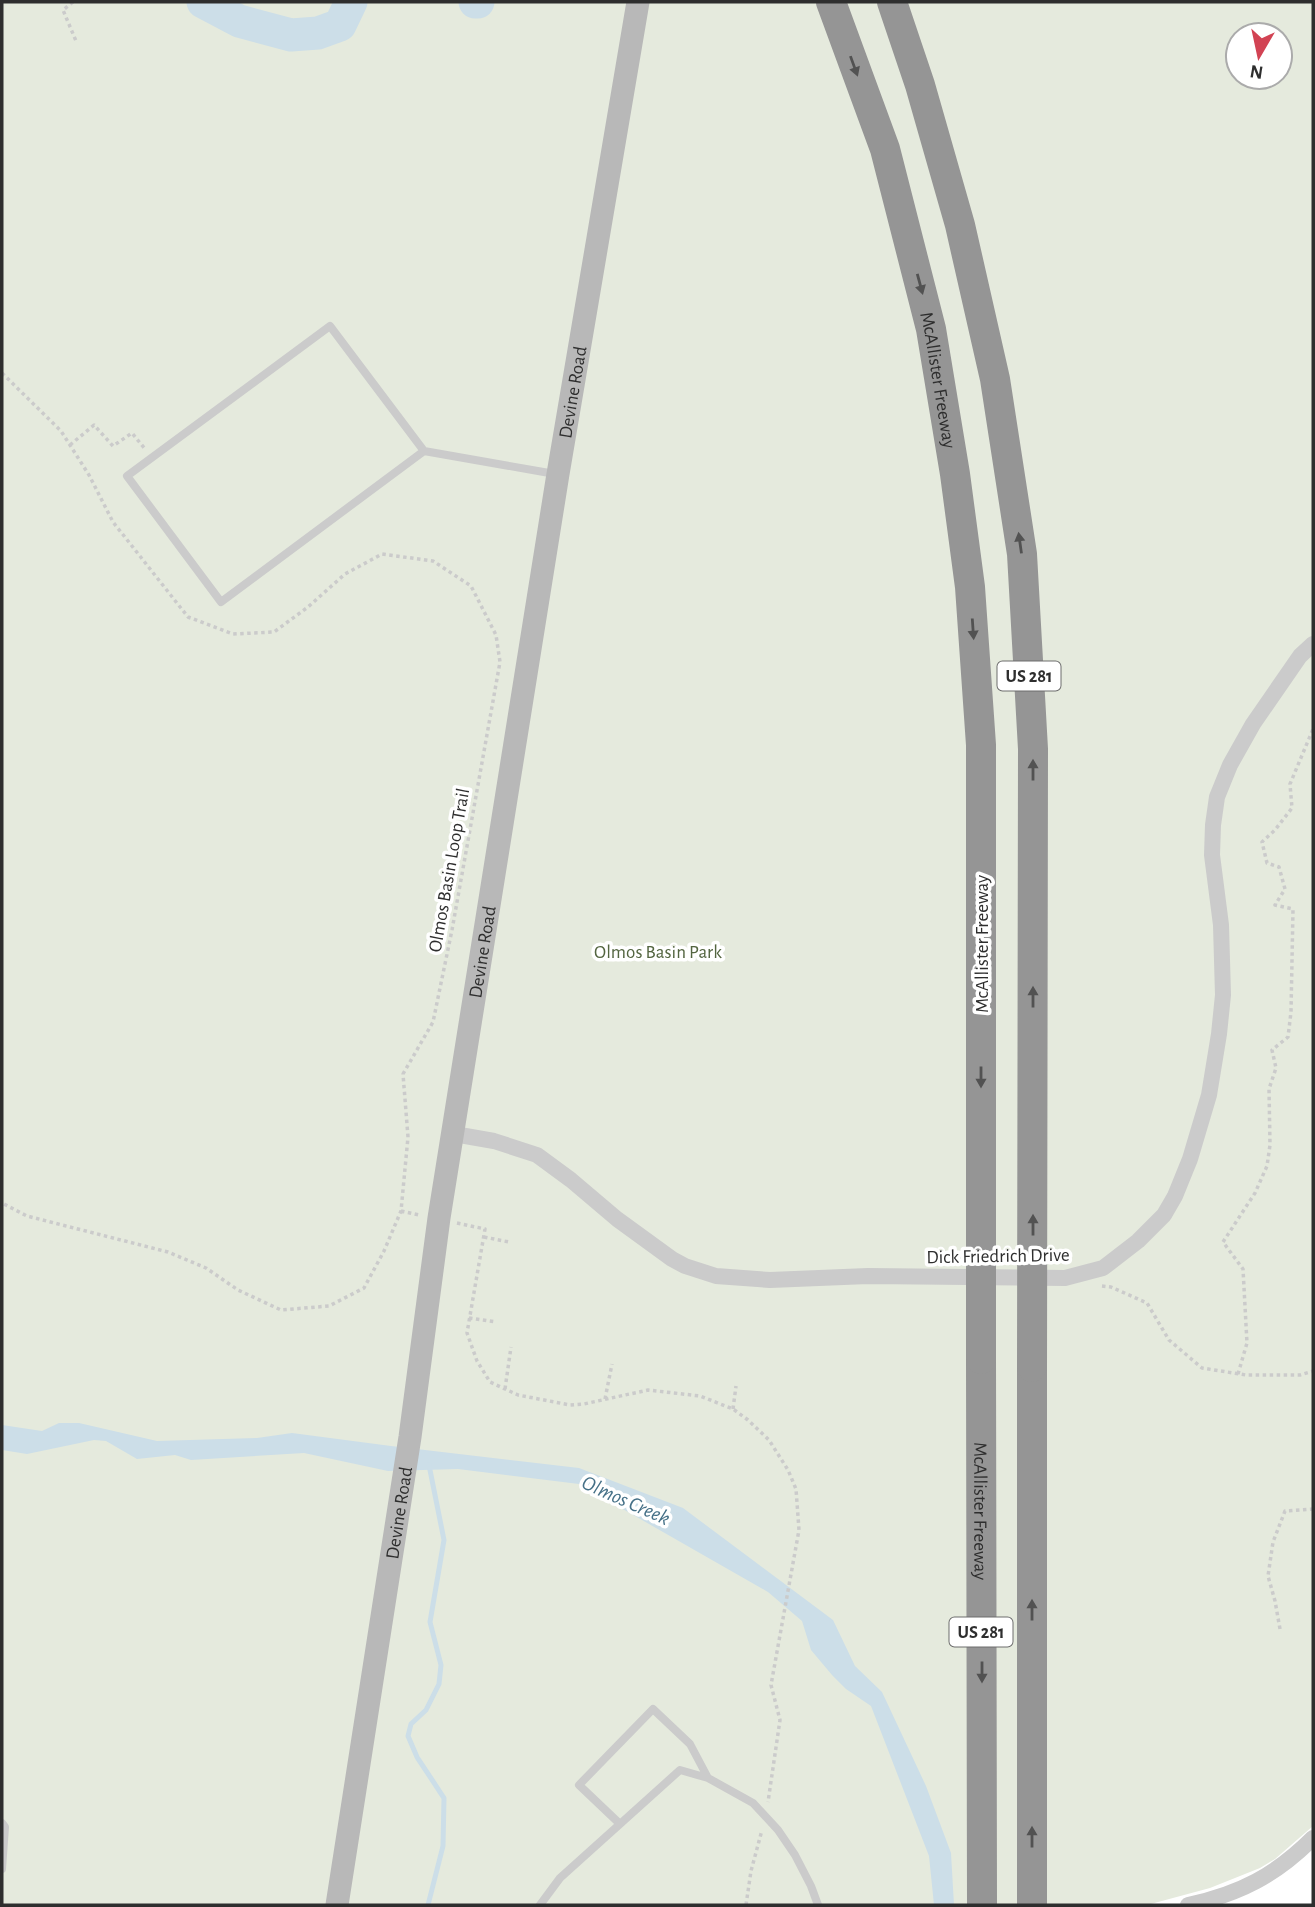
<svg xmlns="http://www.w3.org/2000/svg" width="1315" height="1907" viewBox="0 0 1315 1907" font-family="'Alegreya Sans',sans-serif">
	<style>
		.green { fill: #e5eadd; fill-rule: evenodd }
		.water { fill: #ccdee8 }
		.lines { fill: none; stroke-linecap: round; stroke-linejoin: round }
		.stream { stroke: #ccdee8; stroke-width: 5 }
		.river { stroke: #ccdee8; stroke-width: 33 }
		.path { stroke: #cbcbcb; stroke-width: 3.5; stroke-dasharray: 3.5 3.5; stroke-linecap: butt }
		.lane { stroke: #cbcbcb; stroke-width: 8 }
		.street { stroke: #cbcbcb; stroke-width: 16 }
		.secondary { stroke: #b8b8b8; stroke-width: 23 }
		.highway { stroke: #959595; stroke-width: 30 }
		.highway-bridge { stroke: #959595; stroke-width: 30 }
		.oneway { fill: #525252 }
		.labels { text-anchor: middle; stroke-width: 7; stroke-linejoin: round; paint-order: stroke }
		.shield { fill: #fff; stroke: #6d6d6d; stroke-width: 2 }
		.shield-label { font-size: 18px; font-weight: bold; fill: #2e2e2e }
		.street-label { font-size: 19px; fill: #2e2e2e; stroke: #fff }
		.park-label { font-size: 19px; fill: #536540; stroke: #fff }
		.water-label { font-size: 21px; font-style: italic; fill: #457087; stroke: #fff }
	</style>
	<rect width="100%" height="100%" fill="#fff"/>
	<path class="green" d="M 2,2 L 1313,2 L 1313,1826 L 1275,1859 L 1260,1868 L 1210,1888 L 1147,1905 L 2,1905 ZM 1238,35 L 1280,35 L 1280,77 L 1238,77 Z"/>
	<path class="water" d="M 59,1423 L 79,1423 L 157,1441 L 257,1438 L 292,1433 L 391,1446 L 579,1468 L 683,1508 L 833,1620 L 855,1666 L 882,1692 L 926,1786 L 951,1853 L 954,1905 L 934,1905 L 929,1856 L 871,1706 L 846,1689 L 832,1675 L 811,1650 L 802,1621 L 768,1592 L 579,1484 L 458,1469 L 388,1471 L 304,1453 L 191,1460 L 175,1455 L 137,1459 L 106,1441 L 94,1440 L 27,1454 L 2,1450 L 2,1425 L 42,1431 Z"/>
	<g class="lines">
		<path class="stream" d="M 428,1905 L 443,1846 L 444,1798 L 417,1757 L 408,1736 L 411,1724 L 426,1710 L 439,1684 L 441,1665 L 430,1622 L 444,1540 L 429,1465"/>
		<path class="river" d="M 203,2 L 239,21 L 291,35 L 318,33 L 340,25 L 351,2
			M 475,2 L 478,2"/>
		<path class="path" d="M 73,2 L 63,10 L 76,41
			M 2,373 L 61,431 L 89,475 L 113,522 L 188,617 L 233,634 L 274,632 L 308,607 L 345,574 L 382,554 L 433,561 L 471,586 L 496,635 L 500,662 L 452,930 L 433,1022 L 403,1074 L 408,1137 L 401,1211 L 384,1251 L 364,1288 L 329,1306 L 281,1310 L 238,1290 L 206,1268 L 168,1252 L 27,1216 L 2,1203
			M 70,445 L 94,425 L 113,446 L 132,433 L 145,449
			M 401,1211 L 419,1215
			M 457,1223 L 485,1229 L 467,1333 L 477,1361 L 490,1382 L 518,1395 L 570,1405 L 584,1404 L 648,1390 L 700,1396 L 733,1409 L 748,1420 L 769,1440 L 788,1470 L 796,1489 L 799,1530 L 771,1685 L 780,1720 L 768,1802
			M 484,1237 L 509,1242
			M 1102,1286 L 1111,1287 L 1147,1303 L 1169,1340 L 1202,1368 L 1246,1375 L 1300,1375 L 1313,1371
			M 469,1318 L 496,1322
			M 1238,1374 L 1247,1343 L 1243,1269 L 1223,1242 L 1255,1193 L 1267,1166 L 1270,1145 L 1269,1089 L 1276,1068 L 1272,1050 L 1288,1037 L 1291,1012 L 1293,909 L 1275,905 L 1285,889 L 1279,867 L 1267,863 L 1262,842 L 1275,830 L 1292,808 L 1290,784 L 1313,729
			M 505,1389 L 511,1347
			M 605,1399 L 612,1364
			M 733,1409 L 736,1386
			M 1280,1629 L 1275,1601 L 1268,1576 L 1273,1542 L 1285,1511 L 1313,1509
			M 746,1905 L 751,1871 L 762,1830"/>
		<path class="lane" d="M 424,451 L 221,602 L 127,476 L 330,326 L 424,451 L 555,474
			M 2,1823 L 5,1827 L 2,1869
			M 620,1824 L 579,1785 L 653,1709 L 690,1744 L 708,1778
			M 540,1905 L 560,1878 L 680,1770 L 708,1778 L 753,1803 L 778,1830 L 795,1855 L 811,1886 L 818,1905"/>
		<path class="street" d="M 454,1134 L 494,1141 L 537,1155 L 571,1180 L 617,1219 L 672,1259 L 685,1266 L 716,1276 L 770,1280 L 868,1276 L 1065,1278 L 1103,1268 L 1138,1241 L 1164,1215 L 1175,1196 L 1190,1159 L 1209,1095 L 1219,1034 L 1223,995 L 1221,925 L 1212,855 L 1213,825 L 1217,797 L 1230,765 L 1253,724 L 1300,656 L 1313,644
			M 1188,1905 C 1240,1894 1276,1875 1313,1838"/>
		<path class="secondary" id="s1" d="M 337,1905 L 410,1437 L 439,1218 L 558,474 L 638,2"/>
		<g class="highway">
			<path id="s2" d="M 981,1359 L 982,1905"/>
			<path d="M 1032,1905 L 1032,1367"/>
		</g>
		<g class="highway-bridge">
			<path id="s3" d="M 831,2 L 885,149 L 931,329 L 955,474 L 970,587 L 981,745 L 981,1359"/>
			<path d="M 892,2 L 920,85 L 960,225 L 995,379 L 1022,554 L 1033,749 L 1032,1367"/>
		</g>
	</g>
	<defs><path id="oneway-solid" d="M-6-.8H1V-3.2L6.5 0L1 3.2V.8H-6Z" transform="scale(1.75)"/></defs>
	<g class="oneway">
		<use href="#oneway-solid" transform="translate(854 66) rotate(70)"/>
		<use href="#oneway-solid" transform="translate(920 284) rotate(75)"/>
		<use href="#oneway-solid" transform="translate(1020 543) rotate(-98)"/>
		<use href="#oneway-solid" transform="translate(973 629) rotate(86)"/>
		<use href="#oneway-solid" transform="translate(1033 770) rotate(-90)"/>
		<use href="#oneway-solid" transform="translate(1033 997) rotate(-90)"/>
		<use href="#oneway-solid" transform="translate(981 1077) rotate(90)"/>
		<use href="#oneway-solid" transform="translate(1033 1225) rotate(-90)"/>
		<use href="#oneway-solid" transform="translate(1032 1610) rotate(-90)"/>
		<use href="#oneway-solid" transform="translate(982 1672) rotate(90)"/>
		<use href="#oneway-solid" transform="translate(1032 1837) rotate(-90)"/>
	</g>
	<g class="labels">
		<g class="shield">
			<rect x="997.5" y="661.5" width="63" height="29" rx="5"/>
			<rect x="949.5" y="1617.5" width="63" height="29" rx="5"/>
		</g>
		<g class="shield-label">
			<text x="1029" y="682">US 281</text>
			<text x="981" y="1638">US 281</text>
		</g>
		<g class="street-label">
			<text dy="7" stroke="none"><textPath href="#s3" startOffset="394">McAllister Freeway</textPath></text>
			<text dy="7" stroke="none"><textPath href="#s1" startOffset="1531">Devine Road</textPath></text>
			<text transform="translate(448 870) rotate(-80)" y="7">Olmos Basin Loop Trail</text>
			<text transform="translate(981 944) rotate(-90)" y="7">McAllister Freeway</text>
			<text dy="7" stroke="none"><textPath href="#s1" startOffset="964">Devine Road</textPath></text>
			<text transform="translate(998 1255) rotate(-1)" y="7">Dick Friedrich Drive</text>
			<text dy="7" stroke="none"><textPath href="#s2" startOffset="152">McAllister Freeway</textPath></text>
			<text dy="7" stroke="none"><textPath href="#s1" startOffset="397">Devine Road</textPath></text>
		</g>
		<g class="park-label">
			<text x="658" y="958">Olmos Basin Park</text>
		</g>
		<g class="water-label">
			<text transform="translate(626 1500) rotate(24)" y="7">Olmos Creek</text>
		</g>
	</g>
	<rect width="1315" height="1907" fill="none" stroke="#2e2e2e" stroke-width="7"/>
	<g transform="translate(1259 56) rotate(189)"><circle r="33" fill="#ffffff" stroke="#ababab" stroke-width="2"/>
	<path d="M0-5L12 26L0 18L-12 26Z" fill="#d24353"/>
	<text y="-10" font-size="19" font-weight="bold" text-anchor="middle" fill="#2e2e2e">N</text>
	</g>
</svg>
